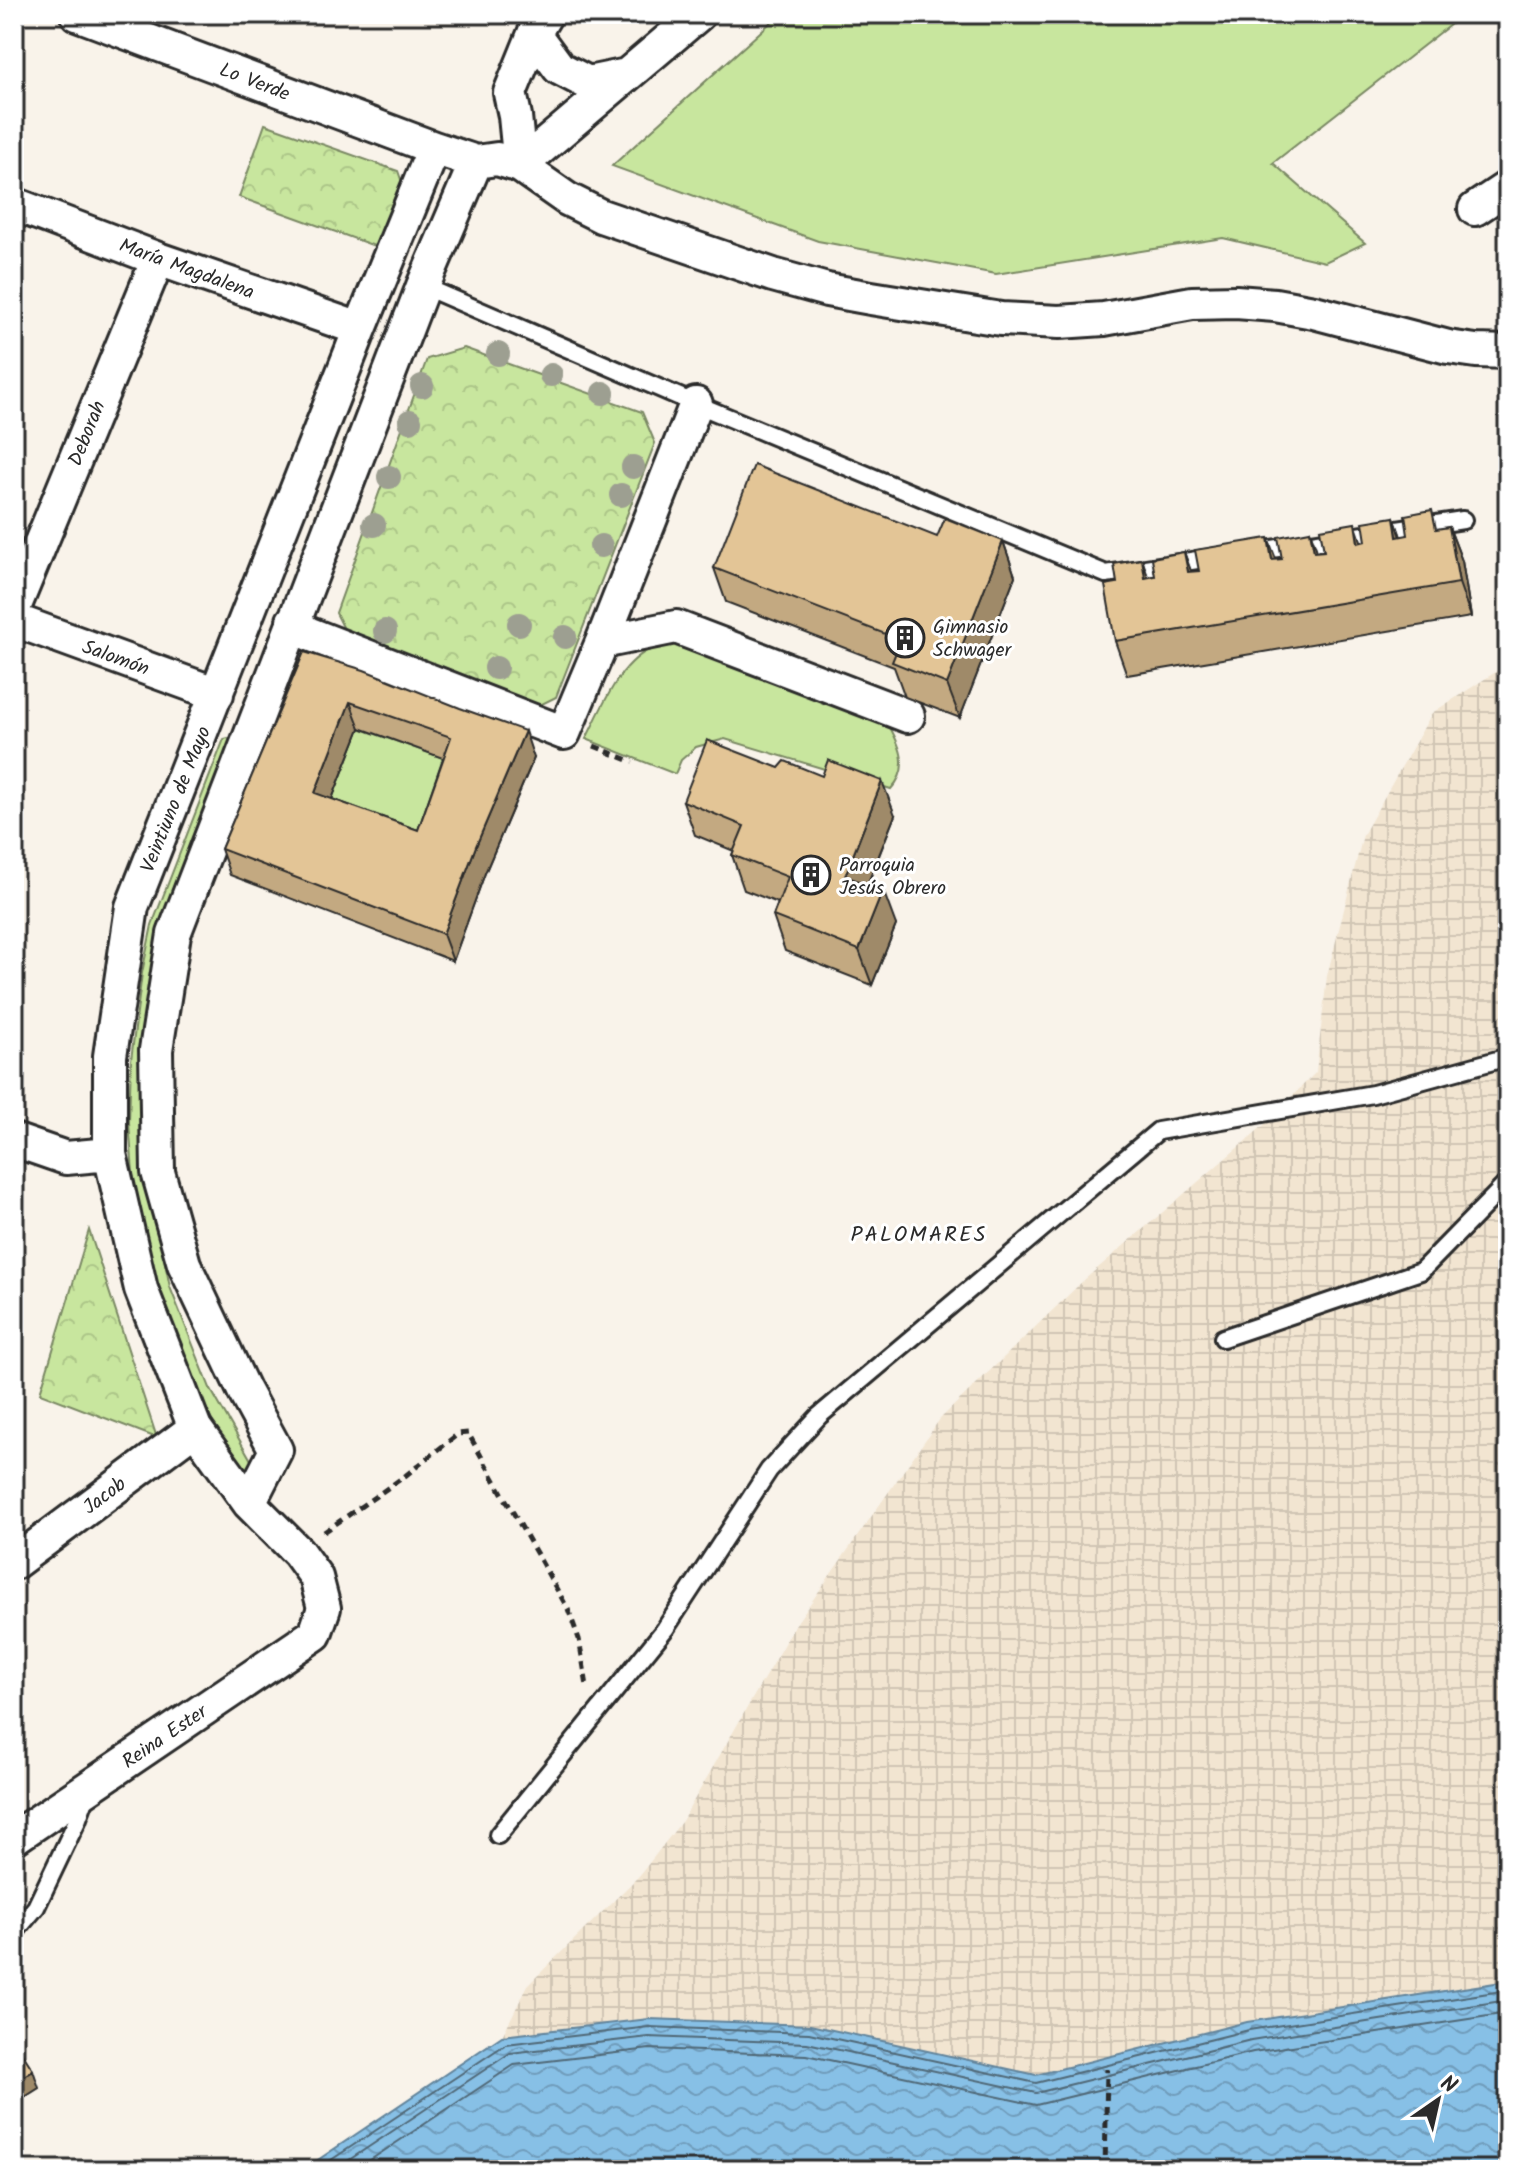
<svg xmlns="http://www.w3.org/2000/svg" width="1522" height="2184" viewBox="0 0 1522 2184" font-family="Kalam,sans-serif">
	<style>
		.industrial { fill: url(#industrial-grid) }
		.grass { fill: #c8e69e; stroke: #7a8864; stroke-width: 2 }
		.park { fill: url(#park-crowns); stroke: #7a8864; stroke-width: 2 }
		.water { fill: url(#water-waves); stroke: #62849b; stroke-width: 2 }
		.lines { fill: none; stroke-linecap: round; stroke-linejoin: round }
		.shore { stroke: #506776; stroke-width: 2 }
		.service-casing { stroke: #2b2b2b; stroke-width: 22 }
		.minor-casing { stroke: #2b2b2b; stroke-width: 38 }
		.path { stroke: #2b2b2b; stroke-width: 5; stroke-dasharray: 8 6; stroke-linecap: butt }
		.service { stroke: #fff; stroke-width: 16 }
		.minor { stroke: #fff; stroke-width: 32 }
		.tree { fill: #9d9f91 }
		.wall { fill: #c3a981; stroke: #2b2b2b; stroke-width: 2; fill-rule: evenodd }
		.shaded-wall { fill: #9f8a69; stroke: #2b2b2b; stroke-width: 2 }
		.building { fill: #e3c596; stroke: #2b2b2b; stroke-width: 2; fill-rule: evenodd }
		.labels { text-anchor: middle; stroke-width: 6; stroke-linejoin: round; paint-order: stroke }
		.street-label { font-size: 20px; fill: #2b2b2b; stroke: #fff }
		.poi-label { font-size: 20px; fill: #2b2b2b; stroke: #fff; text-anchor: start }
		.neighbourhood-label { font-size: 22px; letter-spacing: 2px; fill: #2b2b2b; stroke: #fff }
	</style>
	<defs>
		<pattern id="industrial-grid" width="8" height="8" patternUnits="userSpaceOnUse" patternTransform="scale(2)"><rect width="8" height="8" fill="#f2e5d1"/><path d="M0 4h8M4 0v8" fill="none" stroke="#d0c5b4"/></pattern>
		<pattern id="park-crowns" width="20" height="18" patternUnits="userSpaceOnUse" patternTransform="scale(2)"><rect width="20" height="18" fill="#c8e69e"/><path d="M2 6a3 3 0 1 1 6 0M12 15a3 3 0 1 1 6 0" fill="none" stroke="#acc588"/></pattern>
		<pattern id="water-waves" width="16" height="10" patternUnits="userSpaceOnUse" patternTransform="scale(2)"><rect width="16" height="10" fill="#87c0e6"/><path d="M0 5q4-4 8 0t8 0" fill="none" stroke="#6f9cbb"/></pattern>
	</defs>
	<rect width="100%" height="100%" fill="#f9f3ea"/>
	<filter id="ink" filterUnits="userSpaceOnUse"><feTurbulence type="fractalNoise" baseFrequency=".0125" numOctaves="2"/><feDisplacementMap in="SourceGraphic" scale="16" xChannelSelector="R" yChannelSelector="G"/><feConvolveMatrix kernelMatrix="1 2 1 2 8 2 1 2 1" color-interpolation-filters="sRGB"/></filter>
	<g filter="url(#ink)">
		<path class="industrial" d="M 1508,664 L 1508,1981 L 1247,2022 L 1036,2075 L 810,2025 L 502,2036 L 528,1985 L 639,1876 L 682,1821 L 793,1628 L 940,1419 L 1084,1280 L 1263,1126 L 1316,1072 L 1327,976 L 1363,835 L 1432,713 Z"/>
		<path class="grass" d="M 780,14 L 1464,14 L 1273,163 L 1365,243 L 1325,262 L 1223,238 L 996,274 L 818,241 L 612,166 Z
			M 674,642 L 886,720 C 899,743 912,767 891,789 L 725,739 L 696,747 L 681,760 L 675,774 L 586,739 C 603,706 619,661 655,647 C 661,644 668,643 674,642 Z
			M 359,728 L 460,764 L 427,856 L 324,819 Z
			M 228,738 L 235,740 L 168,929 L 154,1210 L 170,1287 L 210,1388 L 256,1469 L 242,1477 L 187,1374 L 154,1293 L 134,1185 L 129,1123 L 131,1060 L 142,973 L 152,925 L 224,739 Z"/>
		<path class="park" d="M 265,124 L 398,171 L 403,185 L 380,248 L 239,197 Z
			M 464,348 L 642,412 L 655,443 L 556,697 L 530,710 L 349,639 L 336,613 L 427,359 Z
			M 89,1230 L 157,1438 L 40,1393 Z"/>
		<path class="water" d="M 1508,1981 L 1508,2170 L 303,2170 L 502,2036 L 649,2019 L 810,2025 L 1036,2075 L 1247,2022 Z"/>
		<g class="lines">
			<path class="shore" d="M 316,2170 L 506,2044 L 649,2027 L 809,2033 L 1036,2083 L 1249,2030 L 1508,1990
				M 334,2170 L 510,2053 L 649,2037 L 807,2043 L 1036,2093 L 1251,2040 L 1508,2000
				M 355,2170 L 514,2065 L 650,2049 L 806,2055 L 1036,2105 L 1253,2052 L 1508,2013"/>
			<g class="service-casing">
				<path id="service" d="M 423,286 L 696,404 L 1106,574 L 1217,557
					M 1252,552 L 1463,520
					M 1223,1338 L 1421,1271 L 1508,1182
					M 498,1835 L 665,1629 L 769,1470 L 819,1416 L 1158,1131 L 1373,1094 L 1508,1057
					M 14,1933 L 36,1907 L 77,1821 L 87,1794"/>
			</g>
			<g class="minor-casing">
				<path id="minor" d="M 77,14 L 434,148
					M 534,34 L 559,68 L 588,83 L 627,75
					M 520,166 L 699,14
					M 520,166 L 515,116 L 510,93 L 534,34 L 546,14
					M 14,204 L 158,259 L 360,329
					M 1475,209 L 1508,187
					M 14,608 L 158,259
					M 14,620 L 217,694
					M 293,621 L 307,633 L 564,733 L 602,642 L 696,404
					M 602,642 L 676,627 L 908,716
					M 14,1140 L 66,1158 L 110,1154
					M 249,1503 L 276,1450 L 244,1391 L 184,1264 L 158,1172 L 156,1050 L 174,934 L 423,286 L 476,162
					M 14,1563 L 195,1428
					M 14,1838 L 315,1634 L 324,1608 L 316,1577 L 298,1552 L 249,1503 L 195,1428 L 141,1289 L 110,1154 L 110,1056 L 132,907 L 360,329 L 434,148 L 476,162 L 497,159 L 520,166 L 567,199 L 601,216 L 773,275 L 827,290 L 871,298 L 1001,319 L 1059,322 L 1104,319 L 1192,303 L 1236,302 L 1275,305 L 1314,312 L 1448,347 L 1476,351 L 1508,352"/>
			</g>
			<path class="path" d="M 594,746 L 633,762
				M 324,1532 L 405,1476 L 458,1434 L 468,1433 L 568,1609 L 579,1639 L 587,1686
				M 1105,2170 L 1107,2069"/>
			<use href="#service" class="service"/>
			<use href="#minor" class="minor"/>
		</g>
		<g class="tree">
			<circle cx="498" cy="354" r="12"/>
			<circle cx="551" cy="375" r="12"/>
			<circle cx="422" cy="386" r="12"/>
			<circle cx="603" cy="393" r="12"/>
			<circle cx="410" cy="421" r="12"/>
			<circle cx="633" cy="467" r="12"/>
			<circle cx="389" cy="477" r="12"/>
			<circle cx="621" cy="495" r="12"/>
			<circle cx="374" cy="525" r="12"/>
			<circle cx="601" cy="546" r="12"/>
			<circle cx="519" cy="624" r="12"/>
			<circle cx="385" cy="631" r="12"/>
			<circle cx="565" cy="637" r="12"/>
			<circle cx="496" cy="668" r="12"/>
		</g>
		<path class="wall" d="M 1394,517 L 1401,537 L 1449,527 L 1462,561 L 1471,617 L 1127,675 L 1115,641 L 1117,583 L 1142,559 L 1148,578 L 1155,576 L 1184,552 L 1191,572 L 1282,559 L 1310,531 L 1317,552 L 1366,541 Z
			M 937,537 L 1003,541 L 1015,576 L 960,718 L 905,697 L 894,667 L 726,602 L 714,568 Z
			M 304,652 L 534,758 L 485,873 L 453,961 L 230,875 L 221,849 ZM 360,728 L 443,758 L 418,830 L 332,799 Z
			M 683,801 L 895,815 L 868,884 L 896,925 L 872,985 L 785,951 L 773,916 L 778,903 L 744,890 L 732,855 L 734,851 L 695,835 Z"/>
		<path class="shaded-wall" d="M 1394,517 L 1406,551 L 1397,537 Z
			M 1355,523 L 1367,558 L 1358,543 Z
			M 1449,527 L 1462,561 L 1471,617 L 1459,583 Z
			M 1310,531 L 1322,565 L 1314,552 Z
			M 1268,538 L 1281,572 L 1272,560 Z
			M 1003,541 L 1015,576 L 960,718 L 947,684 Z
			M 1184,552 L 1197,587 L 1188,572 Z
			M 1142,559 L 1154,594 L 1145,578 Z
			M 350,702 L 360,728 L 324,819 L 315,793 Z
			M 525,731 L 534,758 L 485,873 L 453,961 L 443,934 L 476,846 Z
			M 882,781 L 895,815 L 857,910 L 845,876 Z
			M 883,890 L 896,925 L 872,985 L 859,950 Z
			M 33,2070 L 39,2088 L 14,2104 L 14,2082 Z"/>
		<path class="building" d="M 754,465 L 937,537 L 945,518 L 1003,541 L 947,684 L 892,662 L 901,640 L 714,568 Z
			M 1432,510 L 1436,529 L 1449,527 L 1459,583 L 1115,641 L 1105,585 L 1117,583 L 1114,564 L 1142,559 L 1145,578 L 1155,576 L 1152,558 L 1184,552 L 1188,572 L 1199,571 L 1195,550 L 1268,538 L 1272,560 L 1282,559 L 1278,537 L 1310,531 L 1314,552 L 1324,551 L 1320,529 L 1355,523 L 1358,543 L 1366,541 L 1363,522 L 1394,517 L 1397,537 L 1408,535 L 1405,515 Z
			M 304,652 L 364,670 L 460,708 L 525,731 L 476,846 L 443,934 L 221,849 ZM 350,702 L 451,737 L 418,830 L 315,793 Z
			M 707,740 L 779,768 L 785,761 L 822,776 L 828,760 L 882,781 L 845,876 L 883,890 L 859,950 L 773,916 L 788,877 L 732,855 L 744,826 L 683,801 Z
			M 17,2045 L 33,2070 L 14,2082 L 14,2046 Z"/>
	</g>
	<defs>
		<g id="building-ring" transform="scale(2)"><circle r="9.5" fill="#fff" stroke="#2b2b2b" stroke-width="1.5"/><path d="M-4-6H4V6H1V3H-1V6H-4ZM-2.5-4.3h1.7v1.8h-1.7ZM.8-4.3h1.7v1.8H.8ZM-2.5-1h1.7V.8h-1.7ZM.8-1h1.7V.8H.8Z" fill="#2b2b2b"/></g>
	</defs>
	<g fill-rule="evenodd">
		<use href="#building-ring" x="905" y="638"/>
		<use href="#building-ring" x="811" y="875"/>
	</g>
	<g class="labels">
		<g class="street-label">
			<text transform="translate(255 81) rotate(21)" y="7">Lo Verde</text>
			<text transform="translate(187 268) rotate(20)" y="7">María Magdalena</text>
			<text transform="translate(86 433) rotate(-68)" y="7">Deborah</text>
			<text transform="translate(116 657) rotate(20)" y="7">Salomón</text>
			<text transform="translate(175 799) rotate(-68)" y="7">Veintiuno de Mayo</text>
			<text transform="translate(104 1495) rotate(-37)" y="7">Jacob</text>
			<text transform="translate(164 1736) rotate(-34)" y="7">Reina Ester</text>
		</g>
		<g class="poi-label">
			<text x="933" y="633">Gimnasio<tspan x="933" dy="23">Schwager</tspan></text>
			<text x="839" y="871">Parroquia<tspan x="839" dy="23">Jesús Obrero</tspan></text>
		</g>
		<g class="neighbourhood-label">
			<text x="919" y="1241">PALOMARES</text>
		</g>
	</g>
	<rect width="1522" height="2184" fill="none" stroke="#fff" stroke-width="48"/>
	<rect x="24" y="24" width="1474" height="2136" fill="none" stroke="#2b2b2b" stroke-width="3" filter="url(#ink)"/>
	<g transform="translate(1438 2100) rotate(34)" stroke="#ffffff" stroke-width="6" paint-order="stroke">
	<path d="M0-6L14 30L0 20L-14 30Z" fill="#2b2b2b"/>
	<text y="-12" font-size="22" font-weight="bold" text-anchor="middle" fill="#2b2b2b">N</text>
	</g>
</svg>
